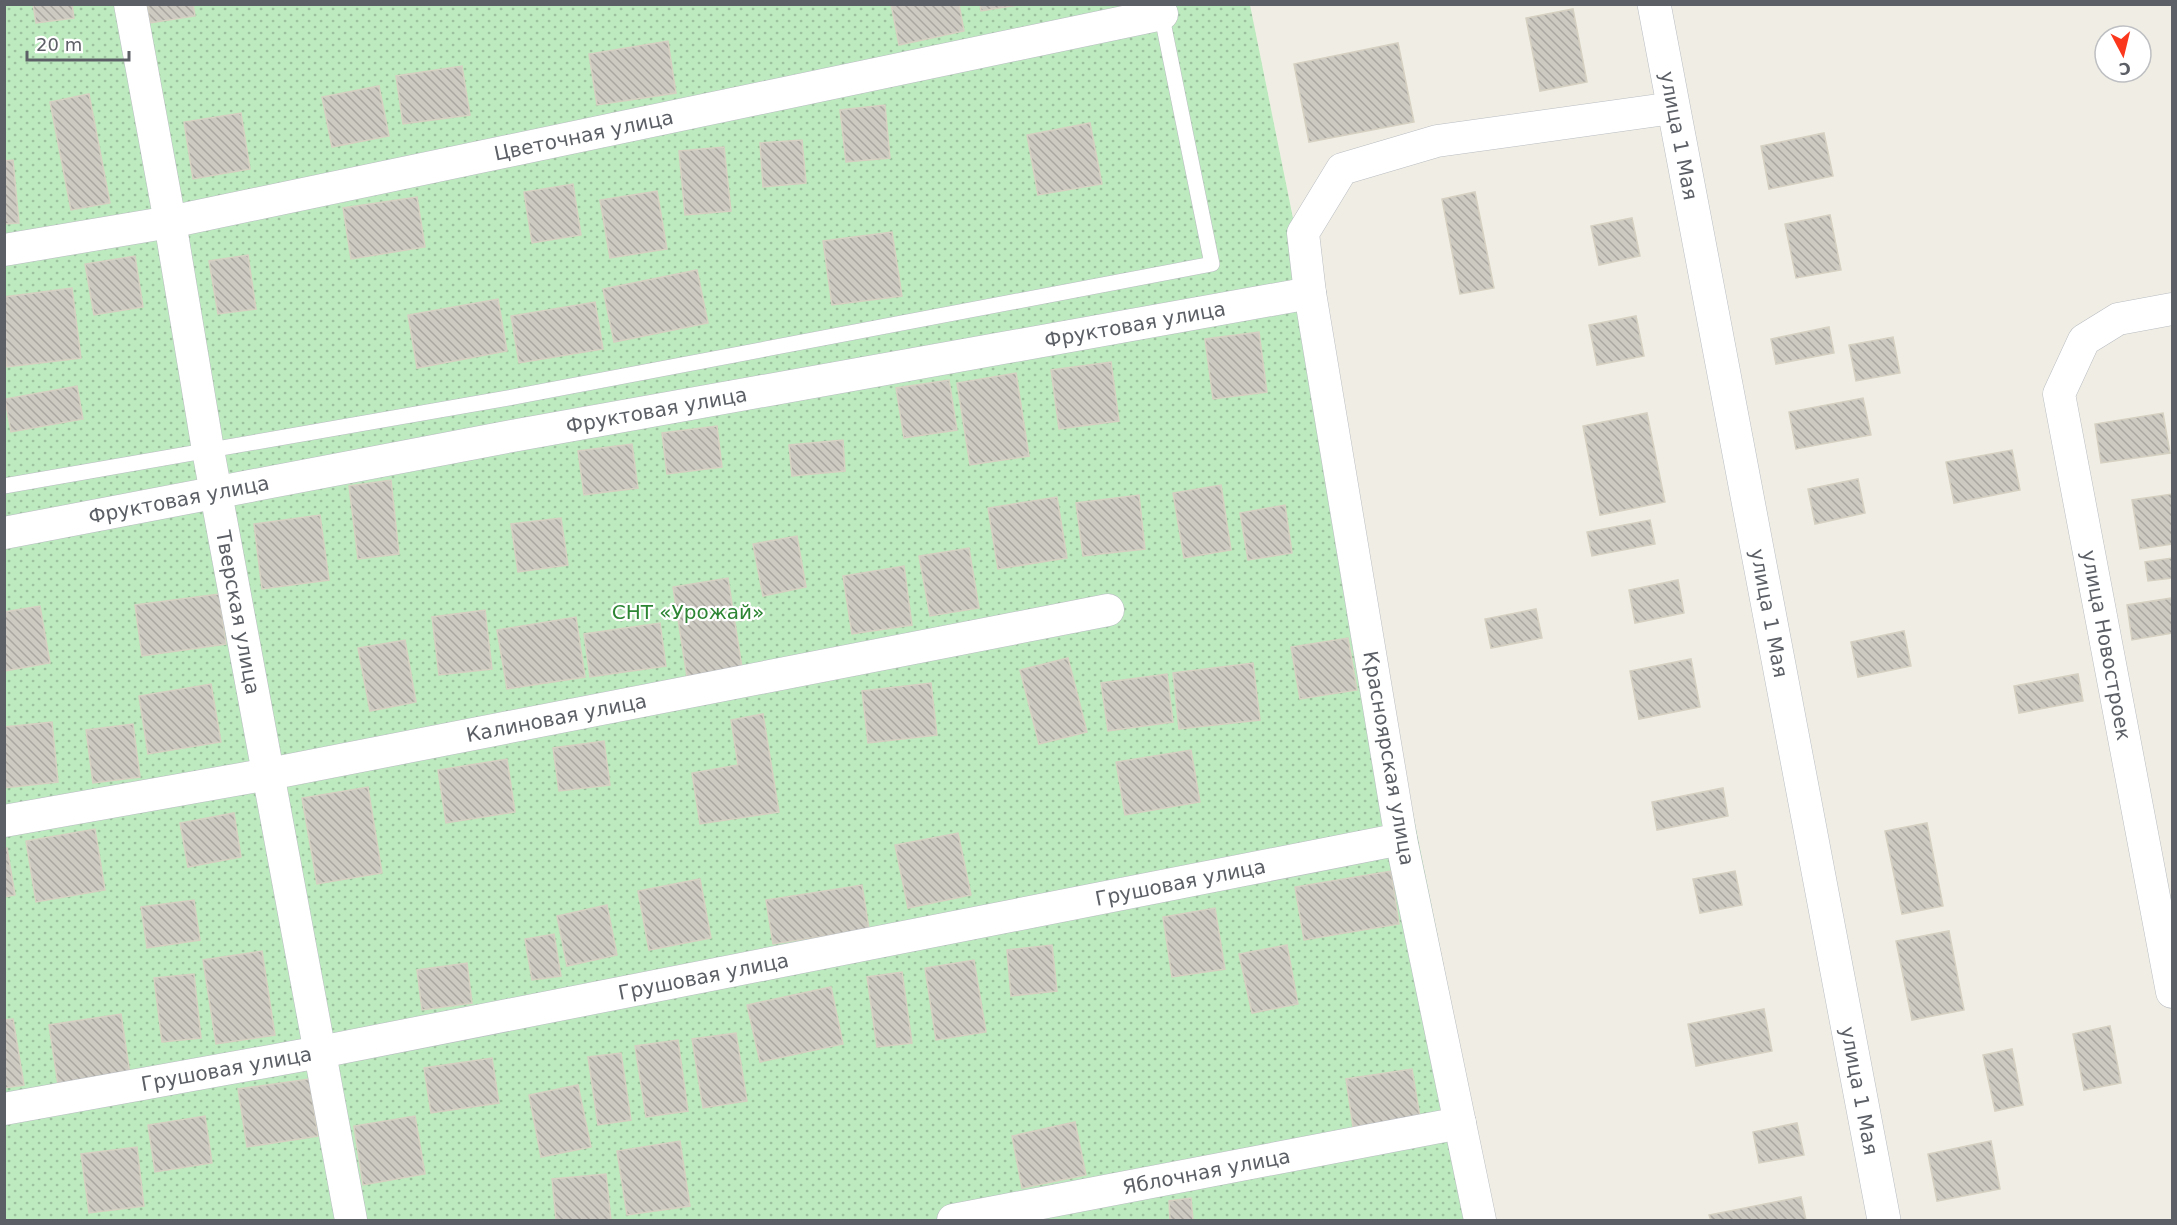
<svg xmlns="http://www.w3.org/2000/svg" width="2177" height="1225" viewBox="0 0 2177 1225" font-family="'DejaVu Sans',sans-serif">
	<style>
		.grass { fill: url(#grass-dots) }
		.building { fill: url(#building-back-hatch); stroke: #d5d0c1; stroke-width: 1.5 }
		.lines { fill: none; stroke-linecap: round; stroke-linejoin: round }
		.lane-casing { stroke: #b9bcc1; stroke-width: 16 }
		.street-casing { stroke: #b9bcc1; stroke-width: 33 }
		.secondary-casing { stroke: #b9bdc3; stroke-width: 34 }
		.lane { stroke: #fff; stroke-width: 15 }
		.street { stroke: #fff; stroke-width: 32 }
		.secondary { stroke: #fff; stroke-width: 33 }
		.labels { text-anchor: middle; stroke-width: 4.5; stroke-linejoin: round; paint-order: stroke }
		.street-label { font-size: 20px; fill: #5c6066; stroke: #fff }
		.park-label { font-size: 20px; fill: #2c8533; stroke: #fff }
	</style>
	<defs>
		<pattern id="grass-dots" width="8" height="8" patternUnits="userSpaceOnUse" patternTransform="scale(1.5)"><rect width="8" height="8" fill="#bdeabf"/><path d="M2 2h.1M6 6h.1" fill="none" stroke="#9dc19f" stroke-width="1.8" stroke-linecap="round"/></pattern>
		<pattern id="building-back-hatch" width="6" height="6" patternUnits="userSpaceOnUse" patternTransform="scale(1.5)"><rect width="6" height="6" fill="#cdcac2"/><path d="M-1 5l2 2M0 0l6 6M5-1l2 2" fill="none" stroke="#aaa7a1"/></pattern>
	</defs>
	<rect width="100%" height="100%" fill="#f0eee4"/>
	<path class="grass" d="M 5,5 L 1250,5 L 1495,1220 L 5,1220 Z"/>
	<path class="building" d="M 33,4 L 72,4 L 74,18 L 36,23 Z
		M 147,4 L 193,4 L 195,16 L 150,23 Z
		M 891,4 L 959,4 L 964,31 L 899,45 Z
		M 980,4 L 1025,4 L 981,11 Z
		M 1573,9 L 1587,82 L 1540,91 L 1526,18 Z
		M 668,41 L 676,93 L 597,105 L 589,54 Z
		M 1398,43 L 1414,122 L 1309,142 L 1294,64 Z
		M 462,66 L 470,115 L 403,124 L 396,76 Z
		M 379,86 L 389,136 L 332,147 L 322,97 Z
		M 89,94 L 110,203 L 71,210 L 50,102 Z
		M 885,105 L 890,158 L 846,162 L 840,110 Z
		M 241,113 L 250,169 L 193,179 L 184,122 Z
		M 1090,123 L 1102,184 L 1038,195 L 1027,135 Z
		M 1824,133 L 1833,176 L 1769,189 L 1761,146 Z
		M 802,140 L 806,183 L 763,187 L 760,143 Z
		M 724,147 L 731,211 L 685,215 L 679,151 Z
		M 13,160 L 19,223 L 4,224 L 4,161 Z
		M 573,184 L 581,235 L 532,243 L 524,192 Z
		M 657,191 L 667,249 L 610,258 L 600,200 Z
		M 1475,192 L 1494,288 L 1460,294 L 1442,199 Z
		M 417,197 L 425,247 L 351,259 L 343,208 Z
		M 1830,215 L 1841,270 L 1796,278 L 1785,224 Z
		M 1632,218 L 1640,256 L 1599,265 L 1591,226 Z
		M 892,232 L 902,296 L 832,305 L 823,241 Z
		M 248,255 L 256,309 L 218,314 L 209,261 Z
		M 135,256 L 143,307 L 94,315 L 85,264 Z
		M 697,270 L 708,323 L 614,342 L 603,289 Z
		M 72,288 L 81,358 L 7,367 L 4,344 L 4,297 Z
		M 498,299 L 507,351 L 417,368 L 408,315 Z
		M 595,302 L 603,349 L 519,363 L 511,316 Z
		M 1636,316 L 1644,356 L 1597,365 L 1589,325 Z
		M 1829,327 L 1834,353 L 1776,364 L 1771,339 Z
		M 1259,332 L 1267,392 L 1213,399 L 1205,339 Z
		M 1893,337 L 1900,373 L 1856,381 L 1849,345 Z
		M 1111,362 L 1119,421 L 1059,429 L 1051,370 Z
		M 1016,373 L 1029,456 L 970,465 L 957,383 Z
		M 949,380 L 957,430 L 904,438 L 896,388 Z
		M 77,386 L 83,419 L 11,432 L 5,399 Z
		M 1863,398 L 1871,435 L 1796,449 L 1789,412 Z
		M 1647,413 L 1665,502 L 1600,515 L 1583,426 Z
		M 2163,413 L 2170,453 L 2101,463 L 2095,424 Z
		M 717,426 L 722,467 L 667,474 L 662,433 Z
		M 843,440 L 845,471 L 792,476 L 789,445 Z
		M 632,444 L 638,488 L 584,495 L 578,451 Z
		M 2012,450 L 2020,490 L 1954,503 L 1946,462 Z
		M 1858,479 L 1865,513 L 1815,524 L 1808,489 Z
		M 391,480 L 399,554 L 358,559 L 349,486 Z
		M 1221,485 L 1231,550 L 1184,558 L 1173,493 Z
		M 2172,494 L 2172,544 L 2140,549 L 2132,500 Z
		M 1139,495 L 1145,549 L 1083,556 L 1076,503 Z
		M 1057,497 L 1067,558 L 998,569 L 988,508 Z
		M 1285,505 L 1292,553 L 1248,560 L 1240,513 Z
		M 320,515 L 329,580 L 262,589 L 254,524 Z
		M 561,518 L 568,565 L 518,572 L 511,524 Z
		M 1650,520 L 1655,544 L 1592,556 L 1587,532 Z
		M 797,536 L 806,587 L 763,596 L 753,544 Z
		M 969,548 L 979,608 L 930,616 L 919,556 Z
		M 2172,558 L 2172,578 L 2148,581 L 2145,562 Z
		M 904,566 L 912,625 L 852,634 L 843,576 Z
		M 728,578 L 742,668 L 687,677 L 673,587 Z
		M 1678,580 L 1684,613 L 1635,623 L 1629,590 Z
		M 219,594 L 226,644 L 142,656 L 135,605 Z
		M 2172,598 L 2172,633 L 2132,640 L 2127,605 Z
		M 40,606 L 50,663 L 4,671 L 4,612 Z
		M 1536,609 L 1542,638 L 1491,648 L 1485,619 Z
		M 485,610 L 492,669 L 439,675 L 432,617 Z
		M 576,617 L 585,677 L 507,689 L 497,630 Z
		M 660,623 L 666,666 L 590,677 L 584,634 Z
		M 1904,631 L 1911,666 L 1858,677 L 1851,642 Z
		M 1348,638 L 1357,690 L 1300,699 L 1291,647 Z
		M 405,640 L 416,702 L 370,711 L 358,648 Z
		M 1068,658 L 1087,732 L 1039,744 L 1020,670 Z
		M 1691,659 L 1700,707 L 1639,719 L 1630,671 Z
		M 1253,663 L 1260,720 L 1179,729 L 1173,673 Z
		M 1167,674 L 1173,722 L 1108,731 L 1101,683 Z
		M 2078,674 L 2083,701 L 2019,713 L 2014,686 Z
		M 931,683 L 937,735 L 868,743 L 862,691 Z
		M 211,684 L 221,742 L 148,754 L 139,696 Z
		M 763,714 L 779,812 L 700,824 L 692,773 L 738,765 L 731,720 Z
		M 52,722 L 58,782 L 4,788 L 4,727 Z
		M 133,724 L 140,777 L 93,783 L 86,730 Z
		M 604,741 L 610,785 L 559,791 L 553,748 Z
		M 1191,750 L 1200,802 L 1125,815 L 1116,762 Z
		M 507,759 L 515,812 L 446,823 L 438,770 Z
		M 368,787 L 382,873 L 317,884 L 302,798 Z
		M 1723,788 L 1728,816 L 1657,830 L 1652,802 Z
		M 234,813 L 241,857 L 188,867 L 180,823 Z
		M 1927,823 L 1943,906 L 1902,914 L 1885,831 Z
		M 95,829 L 105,890 L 36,902 L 26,841 Z
		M 958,833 L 971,895 L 908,908 L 895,845 Z
		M 7,848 L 15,895 L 4,897 L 4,849 Z
		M 1391,871 L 1399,924 L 1304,940 L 1295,887 Z
		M 1735,871 L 1742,905 L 1700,913 L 1693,879 Z
		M 700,879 L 711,938 L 649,950 L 638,891 Z
		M 862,885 L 869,929 L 773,944 L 766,900 Z
		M 194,900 L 200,940 L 147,948 L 141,907 Z
		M 607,905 L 617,955 L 567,966 L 557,916 Z
		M 1215,908 L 1225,969 L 1172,977 L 1163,917 Z
		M 1949,931 L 1964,1010 L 1912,1020 L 1896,941 Z
		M 554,934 L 561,976 L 532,980 L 525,939 Z
		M 1052,945 L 1057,991 L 1011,996 L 1007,950 Z
		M 1287,945 L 1298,1004 L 1252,1013 L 1239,954 Z
		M 262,951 L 275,1035 L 216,1044 L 203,960 Z
		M 974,960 L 986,1032 L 936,1040 L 925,968 Z
		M 467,963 L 472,1003 L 422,1010 L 417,970 Z
		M 902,972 L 912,1043 L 877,1047 L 867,977 Z
		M 194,974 L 201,1038 L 162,1042 L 154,978 Z
		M 831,987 L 843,1044 L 760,1062 L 747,1005 Z
		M 1764,1009 L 1772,1051 L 1696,1066 L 1688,1024 Z
		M 121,1014 L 130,1074 L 58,1085 L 49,1025 Z
		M 13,1019 L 24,1085 L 4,1088 L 4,1020 Z
		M 2110,1026 L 2121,1083 L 2084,1090 L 2073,1034 Z
		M 736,1033 L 747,1101 L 703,1108 L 692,1039 Z
		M 678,1040 L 688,1111 L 646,1117 L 635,1046 Z
		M 2012,1049 L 2023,1105 L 1995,1111 L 1983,1055 Z
		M 621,1053 L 631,1120 L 598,1125 L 588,1057 Z
		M 492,1058 L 499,1103 L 431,1113 L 424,1068 Z
		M 1412,1069 L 1420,1117 L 1353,1127 L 1346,1079 Z
		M 309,1079 L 318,1136 L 247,1147 L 238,1089 Z
		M 578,1085 L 591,1147 L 541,1157 L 529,1095 Z
		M 205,1116 L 212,1163 L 155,1172 L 148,1125 Z
		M 415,1116 L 425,1174 L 363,1185 L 354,1126 Z
		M 1075,1122 L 1086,1175 L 1022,1188 L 1012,1136 Z
		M 1797,1123 L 1804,1155 L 1759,1163 L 1753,1132 Z
		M 680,1141 L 690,1206 L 627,1215 L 617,1151 Z
		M 1991,1141 L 2000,1189 L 1937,1201 L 1928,1154 Z
		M 137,1147 L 144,1206 L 89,1213 L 81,1154 Z
		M 606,1174 L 611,1220 L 556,1220 L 552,1179 Z
		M 1801,1197 L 1806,1220 L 1711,1220 L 1709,1215 Z
		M 1191,1198 L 1193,1220 L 1170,1220 L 1169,1201 Z"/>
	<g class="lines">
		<g class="lane-casing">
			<path id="lane" d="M 4,486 L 508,398 L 1212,264 L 1161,12"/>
		</g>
		<g class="street-casing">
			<g id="street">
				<path id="s1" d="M 130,4 L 170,222 L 208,450 L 351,1220"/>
				<path id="s2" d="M 4,250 L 170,222 L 1162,14"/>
				<path id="s3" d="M 2172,309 L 2118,319 L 2084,340 L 2059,394 L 2172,992"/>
				<path id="s4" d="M 4,533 L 512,436 L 1310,293"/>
				<path id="s5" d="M 4,821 L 269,774 L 1108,610"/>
				<path id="s6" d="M 4,1109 L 320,1052 L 1401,839"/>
				<path id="s7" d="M 953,1220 L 1460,1123"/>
				<path d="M 1480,1220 L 1401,839 L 1310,293 L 1303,233 L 1342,169 L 1437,141 L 1673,108"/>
			</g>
		</g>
		<g class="secondary-casing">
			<g id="secondary">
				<path id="s8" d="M 1654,4 L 1884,1220"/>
			</g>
		</g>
		<use href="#lane" class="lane"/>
		<use href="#street" class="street"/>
		<use href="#secondary" class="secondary"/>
	</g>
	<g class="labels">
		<g class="street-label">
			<text dy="7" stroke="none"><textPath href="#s2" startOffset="591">Цветочная улица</textPath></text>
			<text dy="7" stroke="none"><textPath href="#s8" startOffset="134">улица 1 Мая</textPath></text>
			<text dy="7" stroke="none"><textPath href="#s4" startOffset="1150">Фруктовая улица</textPath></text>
			<text dy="7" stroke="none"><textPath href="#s4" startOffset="664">Фруктовая улица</textPath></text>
			<text dy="7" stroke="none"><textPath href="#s4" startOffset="178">Фруктовая улица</textPath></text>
			<text dy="7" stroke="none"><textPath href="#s1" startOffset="618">Тверская улица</textPath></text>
			<text dy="7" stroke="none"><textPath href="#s8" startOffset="620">улица 1 Мая</textPath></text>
			<text dy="7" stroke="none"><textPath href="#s3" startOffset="410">улица Новостроек</textPath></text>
			<text dy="7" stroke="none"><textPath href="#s5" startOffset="562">Калиновая улица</textPath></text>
			<text transform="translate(1389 758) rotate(80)" y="7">Красноярская улица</text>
			<text dy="7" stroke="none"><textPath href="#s6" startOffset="1198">Грушовая улица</textPath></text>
			<text dy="7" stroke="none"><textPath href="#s6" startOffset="712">Грушовая улица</textPath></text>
			<text dy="7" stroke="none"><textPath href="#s6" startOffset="226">Грушовая улица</textPath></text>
			<text dy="7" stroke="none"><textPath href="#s8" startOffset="1106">улица 1 Мая</textPath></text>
			<text dy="7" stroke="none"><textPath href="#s7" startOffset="258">Яблочная улица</textPath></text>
		</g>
		<g class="park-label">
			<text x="688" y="619">СНТ «Урожай»</text>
		</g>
	</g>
	<rect width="2177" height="1225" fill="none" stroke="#5c6066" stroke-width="12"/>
	<g transform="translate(2123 54) rotate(173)"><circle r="28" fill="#ffffff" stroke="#bebfc2" stroke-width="1.5"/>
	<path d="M0-4.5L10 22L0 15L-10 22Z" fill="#fb381e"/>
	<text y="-9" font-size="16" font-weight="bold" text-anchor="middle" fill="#5c6066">С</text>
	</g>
	<path d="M27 51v9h102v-9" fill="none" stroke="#5c6066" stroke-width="3"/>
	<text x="36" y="51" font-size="18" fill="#5c6066" stroke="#ffffff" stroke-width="4.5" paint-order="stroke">20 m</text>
</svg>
